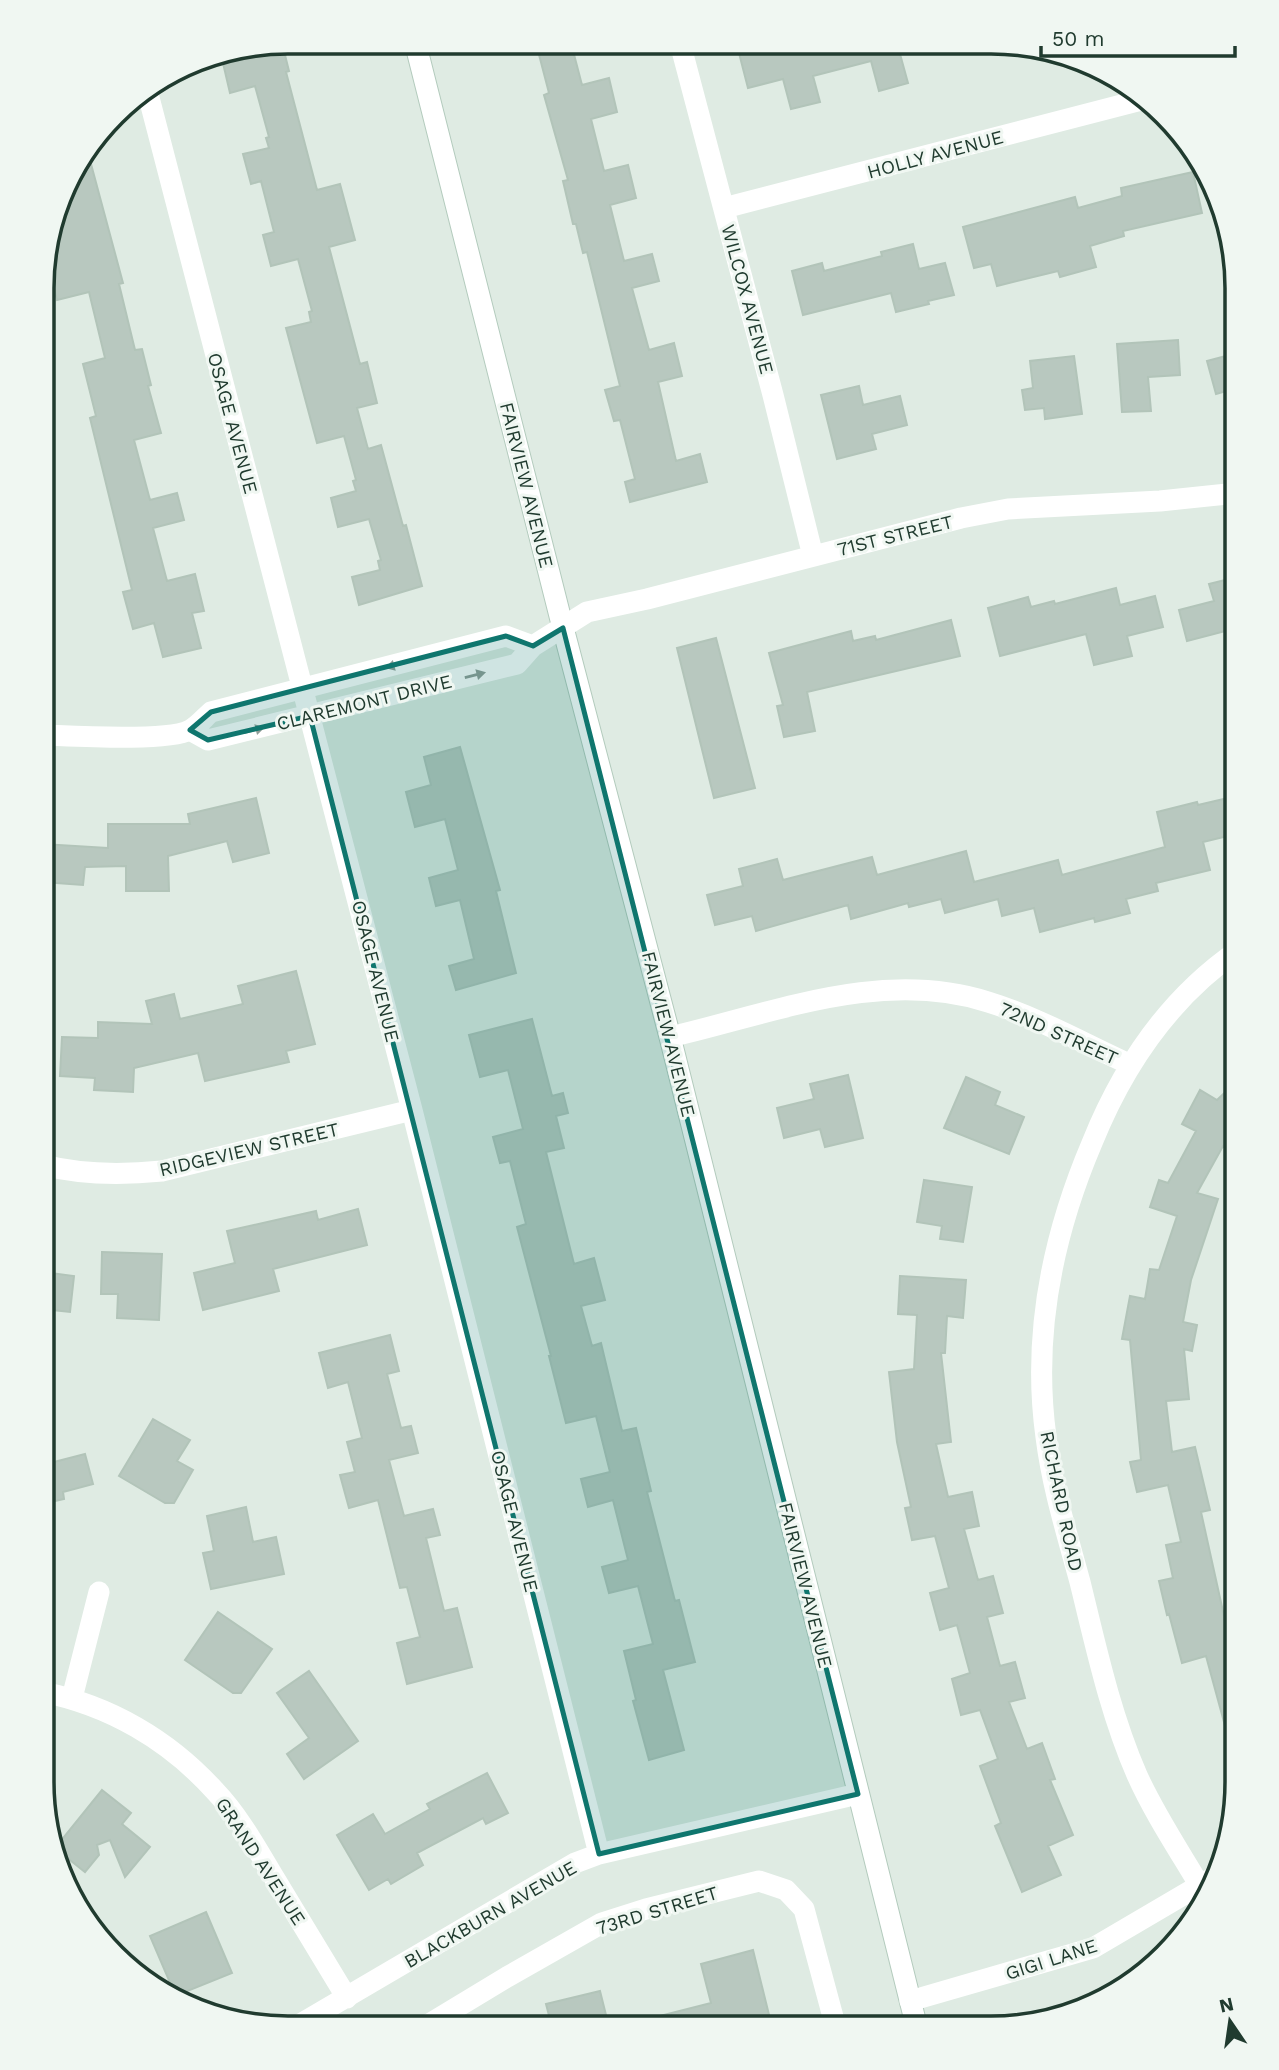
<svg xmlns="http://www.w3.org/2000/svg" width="1279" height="2070" viewBox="0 0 1279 2070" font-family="'Work Sans',sans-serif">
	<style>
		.building { fill: #b8c8bf; stroke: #b2c4b9; stroke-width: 2 }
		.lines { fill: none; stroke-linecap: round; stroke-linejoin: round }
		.secondary-casing { stroke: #b3cbbd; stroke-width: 23 }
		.street { stroke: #fff; stroke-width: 21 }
		.secondary { stroke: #fff; stroke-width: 21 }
		.oneway { fill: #909d97 }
		.marked { fill: #0f766e; fill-opacity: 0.2; stroke: #0f766e; stroke-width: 5; stroke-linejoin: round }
		.labels { text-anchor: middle; stroke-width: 6; stroke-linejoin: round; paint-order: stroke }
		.street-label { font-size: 19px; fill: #203b2f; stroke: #f0f7f2 }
		.rim { fill: none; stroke: #203b2f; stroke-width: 3.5 }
	</style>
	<rect width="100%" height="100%" fill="#dfebe3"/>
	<path class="building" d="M 282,43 L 289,71 L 286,72 L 317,190 L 340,184 L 355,240 L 329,247 L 360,364 L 367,362 L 377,403 L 357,408 L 368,449 L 381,445 L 403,526 L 406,525 L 422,586 L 359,605 L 352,577 L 380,570 L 378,561 L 381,560 L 369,519 L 338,527 L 331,498 L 356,491 L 353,481 L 356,480 L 344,436 L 317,443 L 286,328 L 311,322 L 309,312 L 312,311 L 298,259 L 271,266 L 263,235 L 274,232 L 261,181 L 251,184 L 243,154 L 269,148 L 266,138 L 269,137 L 255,86 L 230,93 L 223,63 L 248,57 L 246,50 Z
		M 536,43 L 571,43 L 582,85 L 609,78 L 617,112 L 591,119 L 604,171 L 628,165 L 636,198 L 610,205 L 624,261 L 652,254 L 659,281 L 632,288 L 649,350 L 674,343 L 682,376 L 658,382 L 676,461 L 700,454 L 707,482 L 630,502 L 625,482 L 635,479 L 620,420 L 614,421 L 605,390 L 620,386 L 587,252 L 583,253 L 576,224 L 573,224 L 563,181 L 568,180 L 544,95 L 549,93 Z
		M 776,43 L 910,44 L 910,51 L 900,54 L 908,83 L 879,91 L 871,61 L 813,76 L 820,102 L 791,109 L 783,79 L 748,88 L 739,53 Z
		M 91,164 L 123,283 L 119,284 L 135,350 L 142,349 L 151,385 L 148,386 L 161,433 L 134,440 L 150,500 L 177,493 L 184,520 L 153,528 L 167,581 L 195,574 L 204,611 L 192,613 L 201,648 L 163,657 L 154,623 L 133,629 L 123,592 L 132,590 L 90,418 L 96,416 L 83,364 L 105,358 L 89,292 L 57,300 L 45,253 L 68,179 L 76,168 Z
		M 1193,172 L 1202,213 L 1123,231 L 1124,236 L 1090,246 L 1096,267 L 1060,277 L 1058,271 L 997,286 L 991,264 L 974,268 L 963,227 L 1075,197 L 1078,208 L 1122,196 L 1121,188 Z
		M 913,244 L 919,269 L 945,263 L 954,295 L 928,301 L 929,304 L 896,312 L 891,293 L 803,315 L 792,271 L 822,263 L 824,271 L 882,256 L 881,252 Z
		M 1178,340 L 1180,375 L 1148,377 L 1151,411 L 1122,412 L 1117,344 Z
		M 1237,353 L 1237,388 L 1216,394 L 1207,361 Z
		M 1074,356 L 1082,414 L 1045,419 L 1044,408 L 1025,410 L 1022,390 L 1033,388 L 1030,361 Z
		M 859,386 L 863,405 L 900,396 L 907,425 L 872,434 L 876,449 L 837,459 L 821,395 Z
		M 1237,577 L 1237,628 L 1187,641 L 1179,610 L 1214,601 L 1209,584 Z
		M 1116,588 L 1120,605 L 1155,596 L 1163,627 L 1127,636 L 1132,656 L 1094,665 L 1086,634 L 1000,656 L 988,608 L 1028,597 L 1031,607 L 1054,601 L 1055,604 Z
		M 951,620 L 960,656 L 807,692 L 815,731 L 784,737 L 777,706 L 783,705 L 769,653 L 851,631 L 853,641 L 875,636 L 876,640 Z
		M 716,638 L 755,788 L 714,798 L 677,648 Z
		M 460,747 L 500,890 L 496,891 L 516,973 L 456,990 L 449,966 L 474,959 L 460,900 L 436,906 L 429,878 L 458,870 L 445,819 L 415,827 L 406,792 L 431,785 L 424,757 Z
		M 256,798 L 269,853 L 233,862 L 227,841 L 168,856 L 169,891 L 126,891 L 126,866 L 85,867 L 83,885 L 43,882 L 43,844 L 108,848 L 108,824 L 190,824 L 188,814 Z
		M 1228,798 L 1236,834 L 1203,842 L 1210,870 L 1156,883 L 1158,891 L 1126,899 L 1130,913 L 1095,922 L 1094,918 L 1040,932 L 1034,908 L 1002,916 L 998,899 L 945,913 L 941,899 L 909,907 L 908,903 L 851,919 L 848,905 L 756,931 L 752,916 L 715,925 L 707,895 L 743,886 L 739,869 L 777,859 L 783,880 L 872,857 L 877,875 L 966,851 L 974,882 L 1058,860 L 1062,875 L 1165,847 L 1157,812 L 1197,802 L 1198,805 Z
		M 296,971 L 315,1044 L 286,1051 L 289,1062 L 205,1081 L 198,1053 L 134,1068 L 133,1092 L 94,1090 L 95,1078 L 60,1076 L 62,1037 L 98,1038 L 98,1022 L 152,1024 L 146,1001 L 174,994 L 180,1019 L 243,1004 L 238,986 Z
		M 532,1019 L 552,1096 L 563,1093 L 568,1113 L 556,1116 L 564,1148 L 546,1152 L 574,1264 L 594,1258 L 605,1300 L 581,1306 L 592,1346 L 601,1343 L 622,1431 L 636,1428 L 651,1491 L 647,1492 L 675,1601 L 679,1600 L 695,1662 L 663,1670 L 684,1750 L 649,1760 L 633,1701 L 636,1700 L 624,1651 L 653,1644 L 638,1586 L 609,1593 L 602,1567 L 628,1560 L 613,1500 L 588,1507 L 581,1479 L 610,1472 L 596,1416 L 566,1423 L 549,1356 L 551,1356 L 517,1227 L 526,1224 L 510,1161 L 500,1163 L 493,1137 L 523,1129 L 508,1070 L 480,1077 L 469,1035 Z
		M 848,1075 L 863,1138 L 825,1147 L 820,1129 L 784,1138 L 777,1108 L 814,1099 L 810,1084 Z
		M 966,1077 L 1000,1092 L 995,1105 L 1024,1117 L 1009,1154 L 944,1128 Z
		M 1237,1081 L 1237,1154 L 1223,1146 L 1197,1193 L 1218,1199 L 1191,1280 L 1183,1322 L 1197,1325 L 1192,1351 L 1184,1349 L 1189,1399 L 1166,1401 L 1172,1452 L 1195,1447 L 1210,1510 L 1201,1512 L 1226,1625 L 1233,1623 L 1236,1636 L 1236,1743 L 1230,1744 L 1206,1656 L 1182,1663 L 1169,1614 L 1167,1615 L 1159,1581 L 1173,1578 L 1166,1545 L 1181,1542 L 1168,1485 L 1137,1492 L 1130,1462 L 1141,1460 L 1130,1340 L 1122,1339 L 1130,1296 L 1145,1299 L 1150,1269 L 1159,1270 L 1177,1216 L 1150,1207 L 1159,1180 L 1168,1183 L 1196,1131 L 1182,1124 L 1200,1090 L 1217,1100 Z
		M 924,1180 L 972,1187 L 963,1242 L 940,1239 L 942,1226 L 917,1222 Z
		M 358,1209 L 367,1245 L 273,1269 L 279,1291 L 203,1310 L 194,1273 L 235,1263 L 227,1231 L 316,1211 L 318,1220 Z
		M 102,1252 L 162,1254 L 159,1320 L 117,1318 L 118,1294 L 101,1294 Z
		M 43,1272 L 74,1276 L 70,1312 L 43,1309 Z
		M 900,1276 L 966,1280 L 963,1318 L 947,1316 L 945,1353 L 941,1353 L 951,1442 L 936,1444 L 948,1497 L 972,1492 L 979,1526 L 964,1529 L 978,1580 L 993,1576 L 1003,1613 L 987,1617 L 1000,1666 L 1015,1662 L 1025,1698 L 1009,1702 L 1027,1749 L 1042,1743 L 1055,1779 L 1050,1780 L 1073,1835 L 1048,1846 L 1061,1875 L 1022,1892 L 995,1826 L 1001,1823 L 980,1766 L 998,1759 L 980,1710 L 961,1715 L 952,1679 L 970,1673 L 957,1625 L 940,1630 L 930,1593 L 949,1588 L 935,1536 L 912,1540 L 905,1508 L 911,1507 L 897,1442 L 889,1372 L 914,1369 L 917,1315 L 898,1314 Z
		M 390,1335 L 399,1371 L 387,1374 L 401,1428 L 411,1426 L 418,1453 L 389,1460 L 404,1516 L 433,1509 L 440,1535 L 426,1538 L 444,1611 L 457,1608 L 472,1667 L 407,1684 L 397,1643 L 420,1637 L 407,1587 L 400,1588 L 378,1500 L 349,1508 L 340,1475 L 355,1472 L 347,1442 L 362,1438 L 348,1382 L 328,1388 L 319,1353 Z
		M 153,1419 L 190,1440 L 177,1461 L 193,1470 L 174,1503 L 165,1503 L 119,1476 Z
		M 48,1442 L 54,1462 L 85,1454 L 93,1484 L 63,1492 L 64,1499 L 42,1504 L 42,1443 Z
		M 246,1507 L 253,1542 L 276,1537 L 284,1574 L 211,1589 L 203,1553 L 214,1551 L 207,1516 Z
		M 218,1612 L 272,1649 L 241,1693 L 233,1693 L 185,1660 Z
		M 309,1671 L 358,1741 L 304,1779 L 287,1754 L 309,1738 L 277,1693 Z
		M 487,1773 L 508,1813 L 486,1824 L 483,1818 L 417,1853 L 423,1865 L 391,1884 L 388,1879 L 369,1890 L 337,1835 L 373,1814 L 385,1834 L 430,1809 L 427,1804 Z
		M 102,1790 L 131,1813 L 122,1824 L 150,1847 L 125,1877 L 110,1840 L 97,1845 L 99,1855 L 85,1872 L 55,1848 Z
		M 206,1912 L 232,1973 L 180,1994 L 174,1992 L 150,1936 Z
		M 753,1950 L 772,2027 L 645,2027 L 644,2020 L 711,2003 L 701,1964 Z
		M 600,1991 L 609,2027 L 552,2027 L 546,2004 Z"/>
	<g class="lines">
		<g class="secondary-casing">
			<path id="secondary" d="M 415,42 L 563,628 L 670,1037 L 917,2028"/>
		</g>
		<path class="street" d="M 680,43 L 773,395 L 813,556
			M 147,90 L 412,1110 L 599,1854
			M 724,208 L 1145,99
			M 190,730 L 208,740 L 517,664 L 533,646 L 587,612 L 647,599 L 961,518 L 1008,509 L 1160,501 L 1237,493
			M 43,735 C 73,736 167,742 190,730 C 198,726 205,717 211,712 L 506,636 L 533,646
			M 670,1037 C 774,1013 882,968 988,1002 C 1037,1017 1083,1043 1129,1064
			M 43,1165 C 82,1175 122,1175 162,1171 L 412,1110
			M 42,1692 C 109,1705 169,1740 215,1791 C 239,1816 257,1849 275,1879 C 299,1919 323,1958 347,1998
			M 72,1698 L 99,1592
			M 1200,1886 C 1178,1849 1154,1813 1137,1775 C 1110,1713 1096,1647 1080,1582 C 1067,1534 1052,1486 1046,1437 C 1032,1335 1052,1237 1092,1143 C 1123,1066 1168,999 1237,951
			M 910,2001 L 1093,1948 L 1219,1874
			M 297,2026 L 575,1863 L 599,1854 L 858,1794
			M 426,2026 L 507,1977 L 602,1923 L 646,1909 L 759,1881 L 786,1890 L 804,1909 L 836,2028"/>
		<use href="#secondary" class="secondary"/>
	</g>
	<defs><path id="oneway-solid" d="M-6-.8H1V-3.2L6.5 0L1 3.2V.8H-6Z" transform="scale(1.75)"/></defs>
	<g class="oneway">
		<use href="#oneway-solid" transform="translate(396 665) rotate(165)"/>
		<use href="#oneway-solid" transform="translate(475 675) rotate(-14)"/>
		<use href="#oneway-solid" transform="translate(254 730) rotate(-14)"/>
	</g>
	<path class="marked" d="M 563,628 L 858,1794 L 599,1854 L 310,716 L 208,740 L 190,730 L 211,712 L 506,636 L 533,646 Z"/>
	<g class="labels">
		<g class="street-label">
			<text transform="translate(935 154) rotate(-15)" y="7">HOLLY AVENUE</text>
			<text transform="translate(748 299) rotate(75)" y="7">WILCOX AVENUE</text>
			<text transform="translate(233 423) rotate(75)" y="7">OSAGE AVENUE</text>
			<text transform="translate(527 485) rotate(76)" y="7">FAIRVIEW AVENUE</text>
			<text transform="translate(895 535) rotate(-14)" y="7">71ST STREET</text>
			<text transform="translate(364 702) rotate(-14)" y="7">CLAREMONT DRIVE</text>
			<text transform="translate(376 971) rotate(76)" y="7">OSAGE AVENUE</text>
			<text transform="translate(1059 1033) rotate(24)" y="7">72ND STREET</text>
			<text transform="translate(669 1034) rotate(76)" y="7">FAIRVIEW AVENUE</text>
			<text transform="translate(249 1149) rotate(-13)" y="7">RIDGEVIEW STREET</text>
			<text transform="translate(1062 1501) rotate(78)" y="7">RICHARD ROAD</text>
			<text transform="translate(515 1521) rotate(76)" y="7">OSAGE AVENUE</text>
			<text transform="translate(806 1585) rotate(76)" y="7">FAIRVIEW AVENUE</text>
			<text transform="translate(261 1861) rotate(57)" y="7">GRAND AVENUE</text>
			<text transform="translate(657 1910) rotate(-17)" y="7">73RD STREET</text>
			<text transform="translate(490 1914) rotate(-30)" y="7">BLACKBURN AVENUE</text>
			<text transform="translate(1051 1959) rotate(-18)" y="7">GIGI LANE</text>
		</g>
	</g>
	<path d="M0 0H1279V2070H0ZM288 54H991A234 234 0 0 1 1225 288V1782A234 234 0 0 1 991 2016H288A234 234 0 0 1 54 1782V288A234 234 0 0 1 288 54Z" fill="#f0f7f2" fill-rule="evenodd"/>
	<path class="rim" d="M288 54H991A234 234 0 0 1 1225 288V1782A234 234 0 0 1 991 2016H288A234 234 0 0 1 54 1782V288A234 234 0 0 1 288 54Z"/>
	<g transform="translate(1230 2021) rotate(347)" stroke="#f0f7f2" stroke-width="5" paint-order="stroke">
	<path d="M0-5L12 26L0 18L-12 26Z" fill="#203b2f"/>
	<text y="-10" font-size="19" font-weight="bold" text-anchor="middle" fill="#203b2f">N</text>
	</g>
	<path d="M1041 46v10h194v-10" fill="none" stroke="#203b2f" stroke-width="3.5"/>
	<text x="1052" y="46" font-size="21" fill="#203b2f" stroke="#f0f7f2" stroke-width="5" paint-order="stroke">50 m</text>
</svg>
